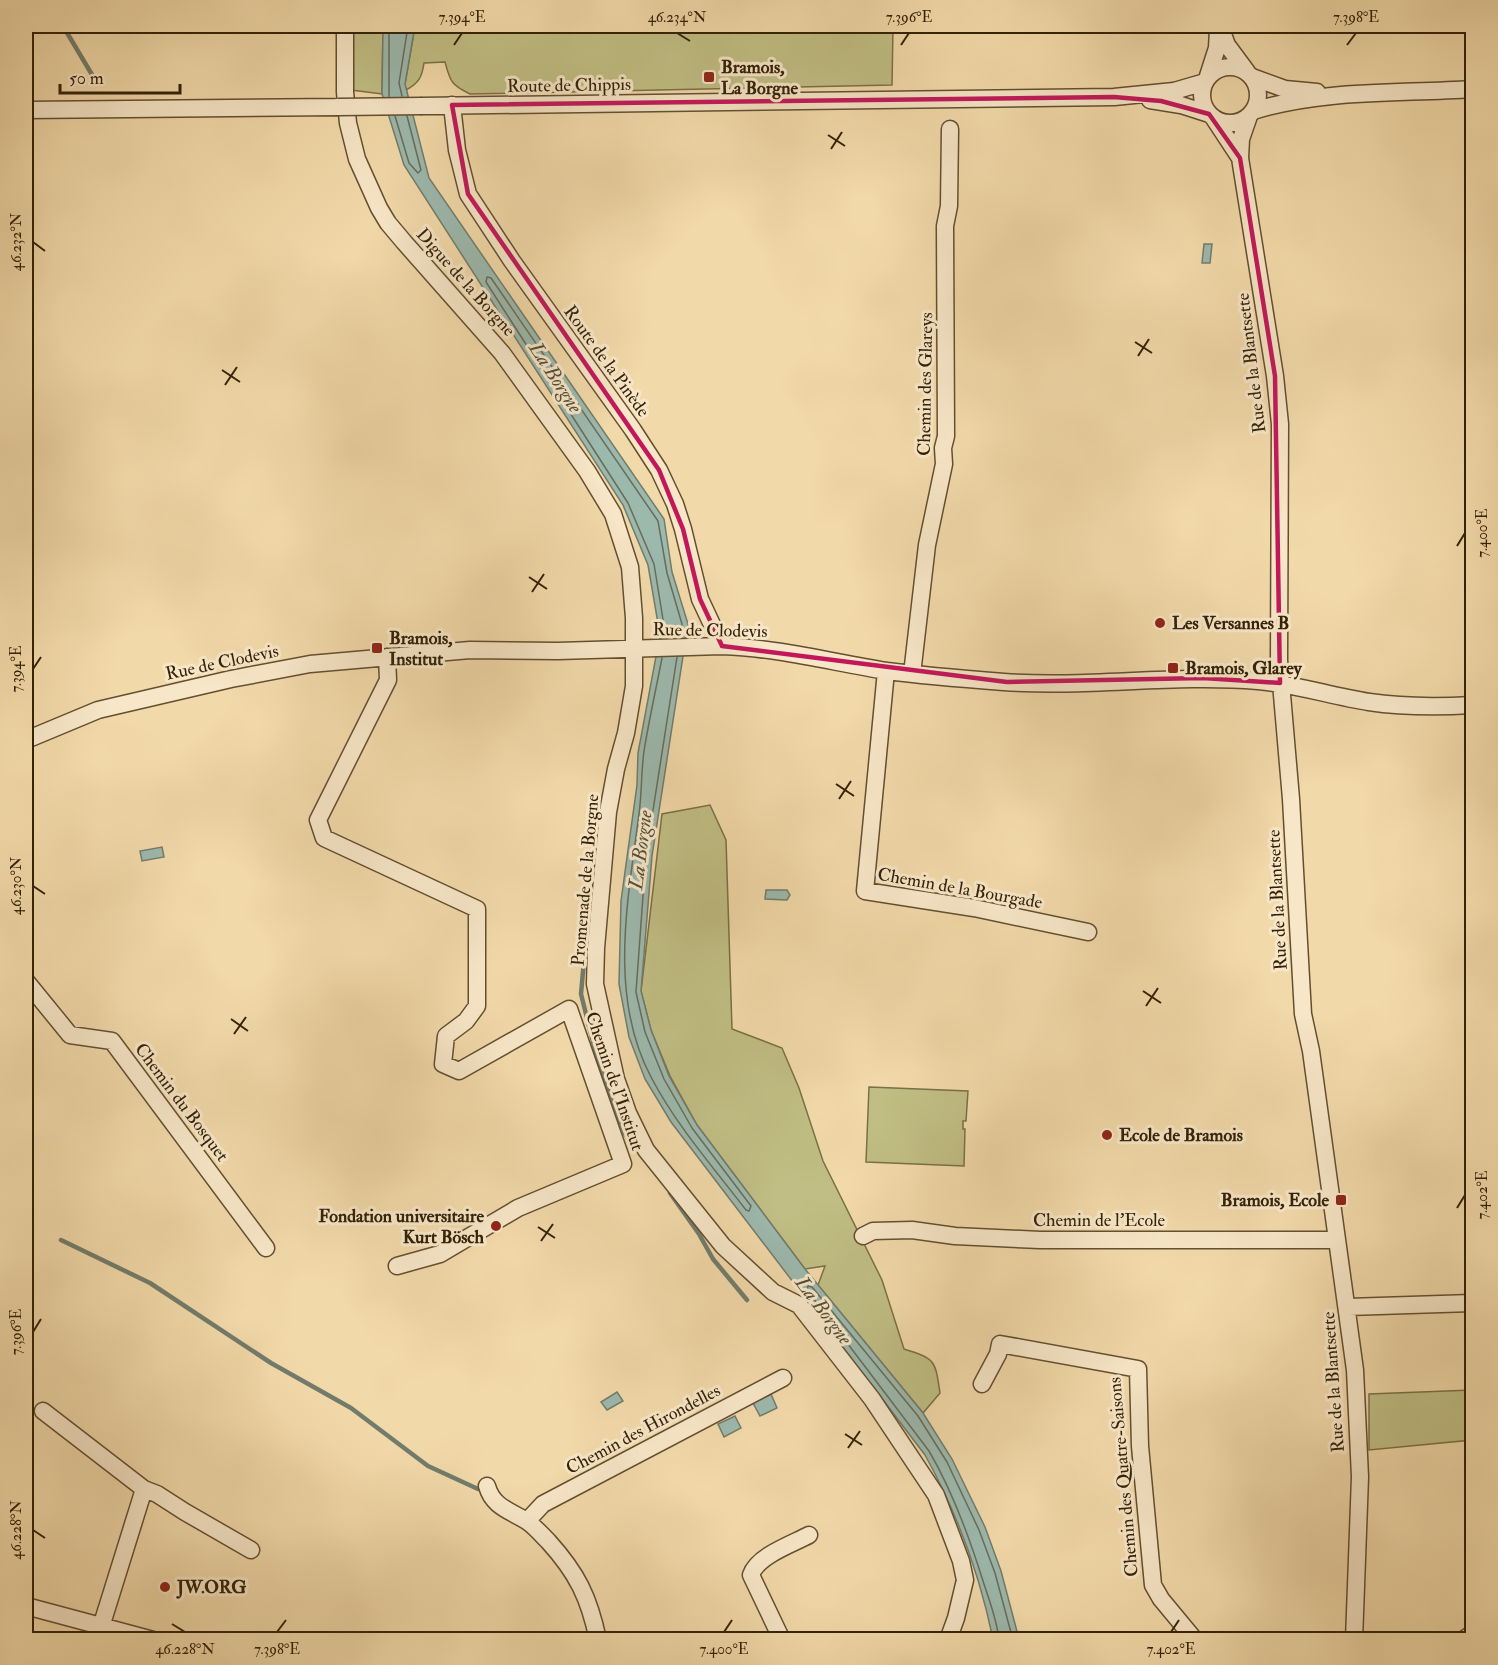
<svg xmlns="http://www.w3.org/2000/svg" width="1498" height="1665" viewBox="0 0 1498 1665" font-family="'IM FELL Double Pica',serif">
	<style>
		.green { fill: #c0be84; stroke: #7a7046; stroke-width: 1.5 }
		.water { fill: #9cb9ae; stroke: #727c6b; stroke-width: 1.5 }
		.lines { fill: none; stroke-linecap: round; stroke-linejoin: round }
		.shore { stroke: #686d5a; stroke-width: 1.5 }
		.stream { stroke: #727c6b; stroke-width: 4.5 }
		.minor-casing { stroke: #634f30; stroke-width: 19 }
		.minor { stroke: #f7e6c7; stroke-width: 16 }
		.minor-bridge-casing { stroke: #634f30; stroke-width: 19; stroke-linecap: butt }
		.minor-bridge { stroke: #f7e6c7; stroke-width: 16 }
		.marked { fill: none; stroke: #c2185b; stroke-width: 4.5; stroke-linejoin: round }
		.ticks { fill: none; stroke: #332107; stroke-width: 2 }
		.poi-dot { fill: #8f2418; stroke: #f7e6c7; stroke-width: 2 }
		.labels { text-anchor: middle; stroke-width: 6; stroke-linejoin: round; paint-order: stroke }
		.poi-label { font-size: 18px; font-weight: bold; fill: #332107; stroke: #f7e6c7; text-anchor: start }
		.street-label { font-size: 18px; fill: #332107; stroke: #f7e6c7 }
		.water-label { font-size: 20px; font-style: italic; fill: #524f39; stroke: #f7e6c7 }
		.neatline { fill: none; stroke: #332107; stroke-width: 2 }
		.ticks-label { font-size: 15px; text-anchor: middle; fill: #332107 }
	</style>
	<rect width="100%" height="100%" fill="#f2d9a9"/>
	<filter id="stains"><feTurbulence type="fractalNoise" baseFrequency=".00333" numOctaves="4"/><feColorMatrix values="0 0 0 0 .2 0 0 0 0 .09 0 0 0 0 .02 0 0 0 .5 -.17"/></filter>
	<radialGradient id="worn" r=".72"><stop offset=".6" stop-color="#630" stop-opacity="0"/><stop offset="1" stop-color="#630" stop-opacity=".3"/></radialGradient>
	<path class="green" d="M 352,26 L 383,26 L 382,94 L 351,90 Z
		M 415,26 L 893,26 L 892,85 L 470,94 C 451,85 450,81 445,62 L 424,63 C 422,77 419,83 406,90 L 405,84 Z
		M 710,805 L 726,840 L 732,1029 L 782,1048 L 799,1088 L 823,1161 L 882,1280 L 904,1349 C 936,1359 935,1360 940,1393 L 923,1413 L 818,1285 L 825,1266 L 805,1269 L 697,1125 L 670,1076 L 651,1030 L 641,991 L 662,814 Z
		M 869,1087 L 968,1091 L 966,1121 L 963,1121 L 963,1129 L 965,1129 L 964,1166 L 866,1162 Z
		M 1472,1390 L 1472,1440 L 1369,1450 L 1369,1394 Z"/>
	<path class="water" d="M 383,26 L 415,26 L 405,84 L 429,178 L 664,519 L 672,572 L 688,624 L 652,856 L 641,991 L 651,1030 L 669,1076 L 697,1125 L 805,1269 L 923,1413 L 952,1459 L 985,1527 L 1001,1571 L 1019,1639 L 993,1639 C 980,1576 956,1511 925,1455 L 671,1122 L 645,1079 L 629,1037 L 619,984 L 621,901 L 637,785 L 638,753 L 660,635 L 648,565 L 623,505 L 404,165 L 382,94 Z
		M 1204,244 L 1212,244 L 1210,263 L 1202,263 Z
		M 162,847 L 164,857 L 142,861 L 140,851 Z
		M 766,890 L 787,890 L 790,895 L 787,900 L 765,899 Z
		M 617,1392 L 623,1401 L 607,1410 L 601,1402 Z
		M 771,1394 L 777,1408 L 760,1416 L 753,1403 Z
		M 735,1416 L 741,1428 L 724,1437 L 718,1424 Z"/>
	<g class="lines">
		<path class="shore" d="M 402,96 L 399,83 L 408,26
			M 389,97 L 389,26
			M 395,116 L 409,163 L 418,173 L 421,170 L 407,116
			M 666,638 L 654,564 L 628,503 L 486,282 L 487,277 L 491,278 L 658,521 L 667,573 L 682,624 L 680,638
			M 662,658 C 656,689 649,720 644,751 C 641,772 642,793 639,814 C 628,900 608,996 651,1077 C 676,1125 713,1167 746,1210 L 749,1211 L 751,1206 L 692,1128 L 664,1079 L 645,1032 L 636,992 L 646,855 L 677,657
			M 999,1640 C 997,1619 989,1600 983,1581 C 969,1536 953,1492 929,1451 L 807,1290 L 808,1286 L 812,1287 L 918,1416 L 947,1462 L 979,1530 L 995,1573 L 1013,1640"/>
		<path class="stream" d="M 63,26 L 94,78
			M 584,960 L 581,994 L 594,1046 L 604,1079 L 625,1134 L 638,1150
			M 670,1193 L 699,1234 L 713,1259 L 747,1300
			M 61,1240 L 150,1283 L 271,1363 L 351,1408 L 428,1466 L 478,1489"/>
		<g class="minor-casing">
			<path id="minor" d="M 345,26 L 345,92 L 348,123 L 357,159 L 379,208 L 388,223 L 404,242 L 502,353 L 587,471 L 613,514 L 630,567 L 634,618 L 634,686 L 626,733 L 616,769 L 608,812 L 596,948 L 595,984 L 616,1079 L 628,1113 L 646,1150 L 723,1246 L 773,1292 L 799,1305 L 872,1399 L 936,1495 L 961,1561 L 965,1580 L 956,1618 L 948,1640
				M 1220,26 L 1227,45 L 1247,72
				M1202 95a28 28 0 1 1 56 0a28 28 0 1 1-56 0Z
				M 1208,76 L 1217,48 L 1218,29
				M 1252,77 L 1285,89 L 1317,92
				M 1150,100 L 1181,105 L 1209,114
				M 452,105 L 457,150 L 468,194 L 512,261 L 633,430 L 659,470 L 675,504 L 683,529 L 700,599 L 722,646
				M 422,106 L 1114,97 L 1174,91 L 1205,82
				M 26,110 L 338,107
				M 1253,111 C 1323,89 1400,94 1472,89
				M 1249,116 L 1241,139 L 1240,158 L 1275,376 L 1280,424 L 1279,660 L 1291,799 L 1303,1014 L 1311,1051 L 1355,1370 L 1360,1477 L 1354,1640
				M 1213,117 L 1240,158
				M 387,657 L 388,680 L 318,820 L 324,838 L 477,909 L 477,1006 L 466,1021 L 446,1036 L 443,1064 L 459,1071 L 569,1009 L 623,1164 L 518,1208 L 440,1254 L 397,1266
				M 886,671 L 865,891 L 974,908 L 1088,932
				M 912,674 L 927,545 L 944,464 L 943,448 L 946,436 L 945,226 L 949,206 L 950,129
				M 26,740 L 98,710 L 231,679 L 310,664 L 470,650 L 558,651 L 722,646 C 778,648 831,662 887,671 C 926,676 965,679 1004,682 C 1089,688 1173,674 1258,681 C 1295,684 1331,696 1369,702 C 1403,707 1438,707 1472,705
				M 26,981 L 70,1035 L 112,1041 L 266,1248
				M 863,1236 L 873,1231 L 912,1230 L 955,1236 L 1040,1240 L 1336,1240
				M 1348,1307 L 1472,1303
				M 982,1384 L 998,1354 L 1000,1344 L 1138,1369 L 1140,1446 L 1153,1585 L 1161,1599 L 1195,1640
				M 43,1411 L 144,1489
				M 487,1486 C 493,1508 512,1511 528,1522 C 535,1527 542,1535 548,1541 C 577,1573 589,1597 598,1640
				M 527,1521 L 543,1504 L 783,1378
				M 26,1606 L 153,1640
				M 101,1627 L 144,1489 L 157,1494 L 185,1512 L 251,1550
				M 782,1640 L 751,1575 C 757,1556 792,1544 809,1535
				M 1463,1640 L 1472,1634"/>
		</g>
		<use href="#minor" class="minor"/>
		<g class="minor-bridge-casing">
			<path id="minor-bridge" d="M 338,107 L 422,106"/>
		</g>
		<use href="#minor-bridge" class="minor-bridge"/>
	</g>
	<path class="marked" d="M 1114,97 L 1161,101 L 1209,114 L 1240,158 L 1275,376 L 1280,683 L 1203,678 L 1007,682 L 722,646 L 700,599 L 683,529 L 659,470 L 468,194 L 452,105 Z"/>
	<path class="ticks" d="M 677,33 L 690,41M 454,45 L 462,33M 901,45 L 909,33M 1347,45 L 1356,33M 828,135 L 845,146M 831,149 L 842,132M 33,242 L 45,251M 1135,342 L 1152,353M 1138,356 L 1149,339M 222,370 L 240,382M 225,385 L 237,367M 1457,546 L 1465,533M 529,577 L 547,589M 532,592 L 544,574M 33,669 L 41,657M 836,784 L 854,796M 839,799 L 851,781M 33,886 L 45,894M 1143,991 L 1161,1003M 1146,1006 L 1158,988M 231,1019 L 248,1031M 234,1034 L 246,1017M 1457,1208 L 1465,1195M 538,1227 L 555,1238M 541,1241 L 553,1224M 33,1332 L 41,1319M 845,1434 L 862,1445M 848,1448 L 860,1431M 33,1530 L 45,1538M 172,1624 L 185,1632M 277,1632 L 286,1620M 724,1632 L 732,1620M 1171,1632 L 1179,1620"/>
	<g class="poi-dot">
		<rect x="703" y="71" width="12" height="12" rx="3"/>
		<circle cx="1160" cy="623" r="6"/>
		<rect x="371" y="642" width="12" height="12" rx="3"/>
		<rect x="1167" y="662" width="12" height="12" rx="3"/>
		<circle cx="1107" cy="1135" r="6"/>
		<rect x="1335" y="1194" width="12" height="12" rx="3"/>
		<circle cx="496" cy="1226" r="6"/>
		<circle cx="165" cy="1587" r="6"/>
	</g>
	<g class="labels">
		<g class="poi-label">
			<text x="721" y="73">Bramois,<tspan x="721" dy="21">La Borgne</tspan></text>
			<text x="1172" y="629">Les Versannes B</text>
			<text x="389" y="644">Bramois,<tspan x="389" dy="21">Institut</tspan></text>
			<text x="1185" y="674">Bramois, Glarey</text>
			<text x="1119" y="1141">Ecole de Bramois</text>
			<text x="1329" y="1206" text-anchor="end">Bramois, Ecole</text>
			<text x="484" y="1222" text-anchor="end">Fondation universitaire<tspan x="484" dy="21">Kurt Bösch</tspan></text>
			<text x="177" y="1593">JW.ORG</text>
		</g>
		<g class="street-label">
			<text transform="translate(569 85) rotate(-1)" y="6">Route de Chippis</text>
			<text transform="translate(466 282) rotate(48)" y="6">Digue de la Borgne</text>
			<text transform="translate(607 361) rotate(54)" y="6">Route de la Pinède</text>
			<text transform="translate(1251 363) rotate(-97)" y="6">Rue de la Blantsette</text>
			<text transform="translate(925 384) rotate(-89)" y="6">Chemin des Glareys</text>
			<text transform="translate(710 630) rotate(1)" y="6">Rue de Clodevis</text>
			<text transform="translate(222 662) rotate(-12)" y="6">Rue de Clodevis</text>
			<text transform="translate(585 880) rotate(-85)" y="6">Promenade de la Borgne</text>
			<text transform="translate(960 888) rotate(10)" y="6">Chemin de la Bourgade</text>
			<text transform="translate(1277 900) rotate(-93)" y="6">Rue de la Blantsette</text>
			<text transform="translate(615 1081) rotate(71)" y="6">Chemin de l'Institut</text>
			<text transform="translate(182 1102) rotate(53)" y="6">Chemin du Bosquet</text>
			<text x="1099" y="1226">Chemin de l'Ecole</text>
			<text transform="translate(1333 1382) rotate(-94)" y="6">Rue de la Blantsette</text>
			<text transform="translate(643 1429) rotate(-28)" y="6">Chemin des Hirondelles</text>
			<text transform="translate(1123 1477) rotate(-95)" y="6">Chemin des Quatre-Saisons</text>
		</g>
		<g class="water-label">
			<text transform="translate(556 377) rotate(57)" y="7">La Borgne</text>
			<text transform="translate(640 850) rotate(-83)" y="7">La Borgne</text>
			<text transform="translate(824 1310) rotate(53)" y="7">La Borgne</text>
		</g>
	</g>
	<rect width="1498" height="1665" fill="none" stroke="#f2d9a9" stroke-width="66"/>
	<path d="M60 84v9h120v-9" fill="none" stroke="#332107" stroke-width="3"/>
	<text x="69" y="84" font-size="18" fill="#332107" stroke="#f7e6c7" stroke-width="4.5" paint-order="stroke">50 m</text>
	<rect x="33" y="33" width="1432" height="1599" class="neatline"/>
	<g class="ticks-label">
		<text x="462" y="22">7.394°E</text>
		<text x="677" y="22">46.234°N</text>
		<text x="909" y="22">7.396°E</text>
		<text x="1356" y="22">7.398°E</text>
		<text transform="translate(16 242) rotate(-90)" y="5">46.232°N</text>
		<text transform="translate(1482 533) rotate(-90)" y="5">7.400°E</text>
		<text transform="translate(16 669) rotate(-90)" y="5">7.394°E</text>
		<text transform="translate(16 886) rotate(-90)" y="5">46.230°N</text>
		<text transform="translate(1482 1195) rotate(-90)" y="5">7.402°E</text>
		<text transform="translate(16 1332) rotate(-90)" y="5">7.396°E</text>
		<text transform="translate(16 1530) rotate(-90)" y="5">46.228°N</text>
		<text x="185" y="1654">46.228°N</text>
		<text x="277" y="1654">7.398°E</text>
		<text x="724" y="1654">7.400°E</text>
		<text x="1171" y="1654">7.402°E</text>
	</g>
	<rect width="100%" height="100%" filter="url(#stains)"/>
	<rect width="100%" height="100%" fill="url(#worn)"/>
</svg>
